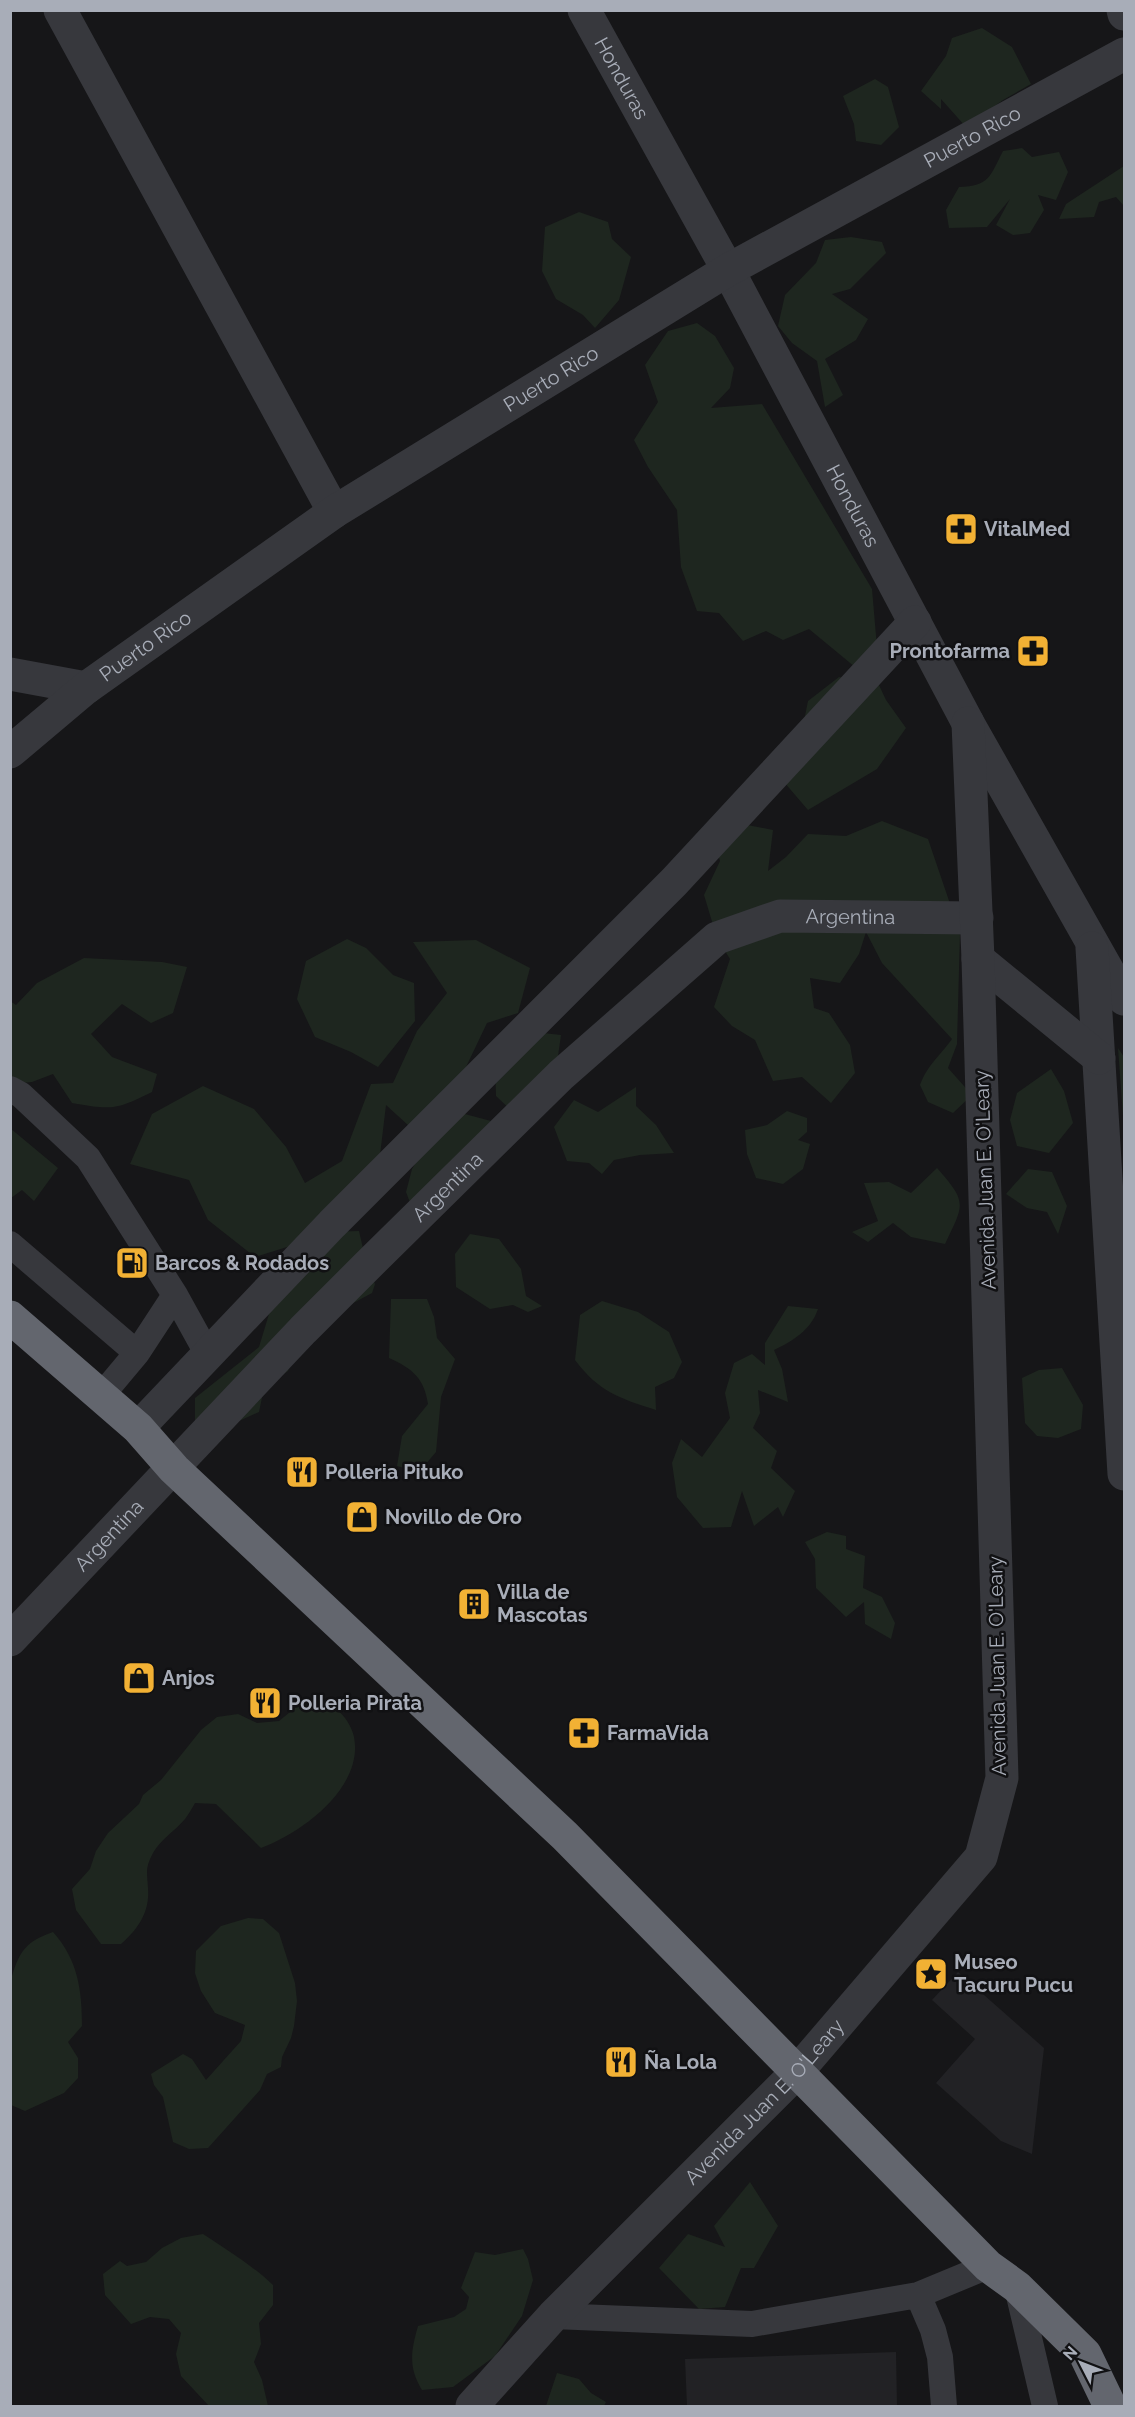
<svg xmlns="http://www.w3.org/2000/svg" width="1135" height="2417" viewBox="0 0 1135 2417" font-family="Raleway,sans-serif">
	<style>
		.built { fill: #222225 }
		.green { fill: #1e261f }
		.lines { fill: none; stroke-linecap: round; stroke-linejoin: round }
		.lane { stroke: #37383d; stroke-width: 26 }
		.street { stroke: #37383d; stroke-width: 33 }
		.highway { stroke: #63666e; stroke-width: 33 }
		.labels { text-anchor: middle; stroke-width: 5; stroke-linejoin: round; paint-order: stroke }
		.street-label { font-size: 20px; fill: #a8adb8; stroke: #111113 }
		.poi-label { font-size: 20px; font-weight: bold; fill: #a8adb8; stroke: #111113; text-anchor: start }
	</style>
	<rect width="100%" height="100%" fill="#161618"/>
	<path class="built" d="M 958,1972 L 1044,2048 L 1032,2154 L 1001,2141 L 936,2083 L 975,2039 L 932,2000 Z
		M 896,2352 L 897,2406 L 687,2406 L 685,2359 Z"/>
	<path class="green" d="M 982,28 L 1012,47 L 1031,84 L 1003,100 L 966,127 L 941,99 L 941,109 L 921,91 L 946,56 L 952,38 Z
		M 875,79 L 888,87 L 899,127 L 881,145 L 856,141 L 854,124 L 843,96 Z
		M 1022,148 L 1032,157 L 1059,152 L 1068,172 L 1056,200 L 1038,195 L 1044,210 L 1030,233 L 1013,235 L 996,225 L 1010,199 L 987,227 L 949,228 L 946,210 L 959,187 C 990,186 990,176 1003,151 Z
		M 1124,166 L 1124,206 L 1116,197 L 1099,202 L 1094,217 L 1059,219 L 1066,204 Z
		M 579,212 L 608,222 L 612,239 L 631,257 L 619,300 L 595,328 L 583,315 L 556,299 L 542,271 L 545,227 Z
		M 851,237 L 882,242 L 886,253 L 850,289 L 832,294 L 868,319 L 856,340 L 825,359 L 843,395 L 825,407 L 817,361 L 792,343 L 778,326 L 785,295 L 816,263 L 825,240 Z
		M 697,323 L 715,336 L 734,368 L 730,388 L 711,408 L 762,404 L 872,589 L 878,659 L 855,667 L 809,629 L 783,640 L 766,631 L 743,641 L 719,613 L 697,611 L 681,567 L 677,510 L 648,467 L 634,440 L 658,402 L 645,365 L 668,331 Z
		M 839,677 L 878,683 L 886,700 L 906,728 L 877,769 L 808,810 L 784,782 L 799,746 L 808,701 Z
		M 882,821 L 928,839 L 960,933 L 957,1044 L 948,1068 L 972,1095 L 953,1113 L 928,1102 L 920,1085 C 928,1064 939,1057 952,1039 L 882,963 L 866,932 L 859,954 L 840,983 L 810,978 L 814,1008 L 829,1013 L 850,1045 L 855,1073 L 831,1103 L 802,1077 L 773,1081 L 755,1040 L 732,1026 L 714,1007 L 730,959 L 717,938 L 704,895 L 720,861 L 713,837 L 737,823 L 773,830 L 768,871 L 786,857 L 808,834 L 846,836 Z
		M 347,939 L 366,948 L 393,975 L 414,983 L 415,1021 L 378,1067 L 351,1052 L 315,1037 L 297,999 L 306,961 Z
		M 476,940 L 530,968 L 518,1013 L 487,1023 L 446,1109 L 491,1121 L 416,1218 L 406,1192 L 412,1169 L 444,1113 L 420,1136 L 386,1105 L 377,1180 L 332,1224 L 287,1247 L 255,1257 L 208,1220 L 189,1180 L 130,1164 L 152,1114 L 203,1086 L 254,1109 L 286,1147 L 305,1183 L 342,1161 L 371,1084 L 393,1083 L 417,1031 L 447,993 L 413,942 Z
		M 84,958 L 162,962 L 187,967 L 173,1013 L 151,1023 L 122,1004 L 91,1034 L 112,1057 L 157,1074 L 152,1092 C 116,1110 112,1110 72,1103 L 53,1074 L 32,1082 L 11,1084 L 10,1001 L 16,1005 L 37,983 Z
		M 525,1031 L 561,1035 L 558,1056 L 561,1075 L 518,1117 L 496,1096 L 495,1061 Z
		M 1118,1048 L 1124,1057 L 1124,1130 Z
		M 1051,1069 L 1064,1091 L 1073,1123 L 1049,1153 L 1017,1146 L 1010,1120 L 1017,1093 Z
		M 636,1087 L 636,1106 L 656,1125 L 674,1153 L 640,1155 L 614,1160 L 602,1174 L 589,1163 L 567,1161 L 554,1127 L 574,1100 L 598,1112 Z
		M 787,1111 L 807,1118 L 807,1132 L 798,1140 L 810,1144 L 803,1169 L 783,1184 L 756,1178 L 747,1154 L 745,1130 L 767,1125 Z
		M 10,1128 L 58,1168 L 34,1201 L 22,1190 L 11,1198 Z
		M 937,1168 C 968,1203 964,1204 945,1244 L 911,1237 L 893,1223 L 868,1242 L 852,1232 L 878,1221 L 864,1183 L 889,1182 L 911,1193 Z
		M 1028,1169 L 1052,1172 L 1067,1206 L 1058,1234 L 1047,1212 L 1027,1208 L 1006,1194 Z
		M 359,1231 L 367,1266 L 375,1284 L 372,1293 L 303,1330 L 288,1371 L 264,1388 L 259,1412 L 215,1432 L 195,1424 L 195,1398 L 259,1347 L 269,1314 L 293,1264 L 325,1232 Z
		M 470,1234 L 499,1239 L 521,1269 L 526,1296 L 542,1306 L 528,1312 L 513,1305 L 490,1309 L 456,1287 L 455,1254 Z
		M 391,1299 L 427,1299 L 434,1317 L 437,1338 L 455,1359 L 441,1397 L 436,1452 L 419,1472 L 397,1466 L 402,1436 L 428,1404 C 424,1378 413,1369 389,1358 Z
		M 602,1301 L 638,1312 L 669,1332 L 682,1362 L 674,1378 L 655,1387 L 656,1410 C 619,1398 599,1392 575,1360 L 580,1315 Z
		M 788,1306 L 818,1309 C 811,1330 793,1341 774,1350 L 782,1369 L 788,1402 L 758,1390 L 760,1413 L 753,1428 L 777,1451 L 771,1468 L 795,1491 L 783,1517 L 778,1507 L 754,1526 L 742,1491 L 731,1527 L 703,1528 L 677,1497 L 672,1463 L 681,1439 L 702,1457 L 730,1418 L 725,1393 L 734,1363 L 752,1354 L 765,1365 L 765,1343 Z
		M 1062,1368 L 1083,1405 L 1081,1429 L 1058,1438 L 1037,1436 L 1025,1423 L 1022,1378 L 1039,1370 Z
		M 827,1532 L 846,1536 L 846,1549 L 865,1556 L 863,1588 L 882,1597 L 895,1623 L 891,1639 L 865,1624 L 864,1602 L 846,1617 L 816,1588 L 815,1559 L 805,1542 Z
		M 315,1702 C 322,1704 331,1706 337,1710 C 345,1716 352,1727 354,1737 C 364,1787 302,1833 261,1848 L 216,1804 L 195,1803 C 192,1808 189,1814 185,1819 C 175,1831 161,1839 153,1853 C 145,1868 147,1872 148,1888 C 150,1912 138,1929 121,1944 L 101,1944 L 76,1910 L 72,1889 L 90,1869 L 96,1851 L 108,1833 L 139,1804 L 143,1795 L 161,1780 L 201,1730 L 217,1717 L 238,1714 L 257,1723 L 279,1721 L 295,1708 Z
		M 248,1918 L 263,1919 L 279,1933 L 295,1983 L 297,2001 L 294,2026 L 291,2038 L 282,2057 L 281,2067 L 267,2074 L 260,2090 L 208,2148 L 189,2149 L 173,2142 L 163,2097 L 154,2085 L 151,2074 L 183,2054 L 192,2059 L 206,2080 L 241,2041 L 245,2025 L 215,2013 L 201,1991 L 195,1973 L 196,1951 L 221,1926 Z
		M 53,1932 C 78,1960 82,1990 82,2026 L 68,2042 L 78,2058 L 78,2078 L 64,2093 L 25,2111 L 11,2105 L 12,1976 C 20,1950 27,1941 53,1932 Z
		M 750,2182 L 778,2226 L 754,2268 L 741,2268 L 725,2307 L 699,2309 L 659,2268 L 688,2234 L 725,2247 L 714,2226 Z
		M 203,2234 C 227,2250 252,2265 273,2285 L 273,2305 L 259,2323 L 261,2344 L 254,2362 L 262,2380 L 268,2406 L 209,2406 L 181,2376 L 176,2354 L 181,2333 L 169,2319 L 150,2317 L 131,2324 L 105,2295 L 103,2274 L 120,2261 L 127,2266 L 146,2262 L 162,2248 L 181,2238 Z
		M 523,2249 L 528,2259 L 533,2280 L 522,2316 L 495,2356 L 453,2387 L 422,2390 C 408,2367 411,2351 418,2326 L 454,2317 L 466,2309 L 469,2297 L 461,2288 L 475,2252 L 495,2255 Z
		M 557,2373 L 579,2379 L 591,2393 L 606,2402 L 604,2406 L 546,2406 Z"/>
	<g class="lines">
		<path class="lane" d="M 10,1089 L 21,1095 L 88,1158 L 175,1295 L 207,1353
			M 10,1244 L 137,1353
			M 101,1396 L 137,1353 L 175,1295
			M 1017,2287 L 1045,2406
			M 918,2295 L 933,2330 L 940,2357 L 944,2406
			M 553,2316 L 752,2324 L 918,2295 L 988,2266"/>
		<g class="street">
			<path d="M 60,10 L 334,512"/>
			<path id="s1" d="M 584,10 L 728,270 L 968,723 L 1124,999"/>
			<path d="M 1123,10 L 1124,14"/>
			<path d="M 10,674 L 86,688"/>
			<path id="s2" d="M 10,752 L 86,688 L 334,512 L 728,270 L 1124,54"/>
			<path d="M 1092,948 L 1124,1474"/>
			<path d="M 978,959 L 1099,1058"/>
			<path d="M 138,1428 L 332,1224 L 674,882 L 915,622"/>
			<path id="s3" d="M 10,1640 L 303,1330 L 367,1266 L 561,1075 L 717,938 L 780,916 L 977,918"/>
			<path id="s4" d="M 472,2406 L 553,2316 L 796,2073 L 981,1857 L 1002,1778 L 978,959 L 968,723"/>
		</g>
		<path class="highway" d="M 10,1317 L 138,1428 L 174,1469 L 565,1836 L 988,2266 L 1017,2287 L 1085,2354 L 1110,2406"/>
	</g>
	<defs>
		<g id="pharmacy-square" transform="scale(1.725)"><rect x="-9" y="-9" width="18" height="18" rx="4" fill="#f2b134" stroke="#111113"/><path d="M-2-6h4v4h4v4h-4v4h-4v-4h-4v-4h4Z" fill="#111"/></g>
		<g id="fuel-square" transform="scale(1.725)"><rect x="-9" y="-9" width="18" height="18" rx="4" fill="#f2b134" stroke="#111113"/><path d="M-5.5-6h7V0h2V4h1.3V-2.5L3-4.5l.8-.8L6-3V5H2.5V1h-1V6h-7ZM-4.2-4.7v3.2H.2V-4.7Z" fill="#111"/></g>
		<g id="restaurant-square" transform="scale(1.725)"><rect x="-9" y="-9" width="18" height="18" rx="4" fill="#f2b134" stroke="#111113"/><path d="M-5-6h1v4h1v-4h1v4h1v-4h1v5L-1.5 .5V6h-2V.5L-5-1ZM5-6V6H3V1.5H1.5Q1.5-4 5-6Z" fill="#111"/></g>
		<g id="shop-square" transform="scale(1.725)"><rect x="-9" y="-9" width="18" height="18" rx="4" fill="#f2b134" stroke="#111113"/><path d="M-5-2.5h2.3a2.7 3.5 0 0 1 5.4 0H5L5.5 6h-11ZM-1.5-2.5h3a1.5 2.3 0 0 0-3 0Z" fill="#111"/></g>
		<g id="building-square" transform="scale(1.725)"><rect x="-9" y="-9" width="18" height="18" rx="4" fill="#f2b134" stroke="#111113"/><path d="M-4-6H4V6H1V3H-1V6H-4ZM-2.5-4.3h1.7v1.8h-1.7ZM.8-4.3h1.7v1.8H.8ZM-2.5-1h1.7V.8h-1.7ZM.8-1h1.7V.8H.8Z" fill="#111"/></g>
		<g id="sight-square" transform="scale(1.725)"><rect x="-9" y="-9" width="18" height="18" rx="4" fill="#f2b134" stroke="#111113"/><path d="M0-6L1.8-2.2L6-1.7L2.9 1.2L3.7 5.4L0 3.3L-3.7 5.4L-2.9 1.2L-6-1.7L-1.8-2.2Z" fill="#111"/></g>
	</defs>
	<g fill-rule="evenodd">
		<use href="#pharmacy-square" x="961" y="529"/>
		<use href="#pharmacy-square" x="1033" y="651"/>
		<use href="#fuel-square" x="132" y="1263"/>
		<use href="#restaurant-square" x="302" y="1472"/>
		<use href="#shop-square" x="362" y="1517"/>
		<use href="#building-square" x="474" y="1604"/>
		<use href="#shop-square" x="139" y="1678"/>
		<use href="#restaurant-square" x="265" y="1703"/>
		<use href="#pharmacy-square" x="584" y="1733"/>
		<use href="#sight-square" x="931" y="1974"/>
		<use href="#restaurant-square" x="621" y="2062"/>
	</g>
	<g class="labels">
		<g class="street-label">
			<text dy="7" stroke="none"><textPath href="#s1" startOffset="78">Honduras</textPath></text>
			<text dy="7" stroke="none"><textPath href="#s2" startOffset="1144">Puerto Rico</textPath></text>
			<text dy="7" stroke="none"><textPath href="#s2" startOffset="658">Puerto Rico</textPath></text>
			<text dy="7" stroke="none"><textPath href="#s1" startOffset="564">Honduras</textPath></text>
			<text dy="7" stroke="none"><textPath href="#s2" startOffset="172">Puerto Rico</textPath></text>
			<text dy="7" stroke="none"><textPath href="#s3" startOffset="1134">Argentina</textPath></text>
			<text transform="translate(985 1180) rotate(-92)" y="7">Avenida Juan E. O'Leary</text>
			<text dy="7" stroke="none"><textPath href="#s3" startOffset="630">Argentina</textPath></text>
			<text dy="7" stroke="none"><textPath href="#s3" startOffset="144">Argentina</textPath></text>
			<text transform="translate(997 1666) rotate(-91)" y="7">Avenida Juan E. O'Leary</text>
			<text dy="7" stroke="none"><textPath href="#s4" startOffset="422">Avenida Juan E. O'Leary</textPath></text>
		</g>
		<g class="poi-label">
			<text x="984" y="536">VitalMed</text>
			<text x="1010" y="658" text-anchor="end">Prontofarma</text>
			<text x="155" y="1270">Barcos &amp; Rodados</text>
			<text x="325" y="1479">Polleria Pituko</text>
			<text x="385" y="1524">Novillo de Oro</text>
			<text x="497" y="1599">Villa de<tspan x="497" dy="23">Mascotas</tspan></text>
			<text x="162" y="1685">Anjos</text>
			<text x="288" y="1710">Polleria Pirata</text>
			<text x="607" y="1740">FarmaVida</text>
			<text x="954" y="1969">Museo<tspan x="954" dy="23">Tacuru Pucu</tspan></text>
			<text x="644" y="2069">Ña Lola</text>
		</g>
	</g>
	<rect width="1135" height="2417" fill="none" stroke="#a8adb8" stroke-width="24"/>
	<g transform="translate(1081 2363) rotate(312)" stroke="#111113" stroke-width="4.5" paint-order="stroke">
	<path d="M0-4.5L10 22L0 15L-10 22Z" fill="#a8adb8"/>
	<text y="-9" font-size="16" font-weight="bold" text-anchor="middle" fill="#a8adb8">N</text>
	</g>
</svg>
